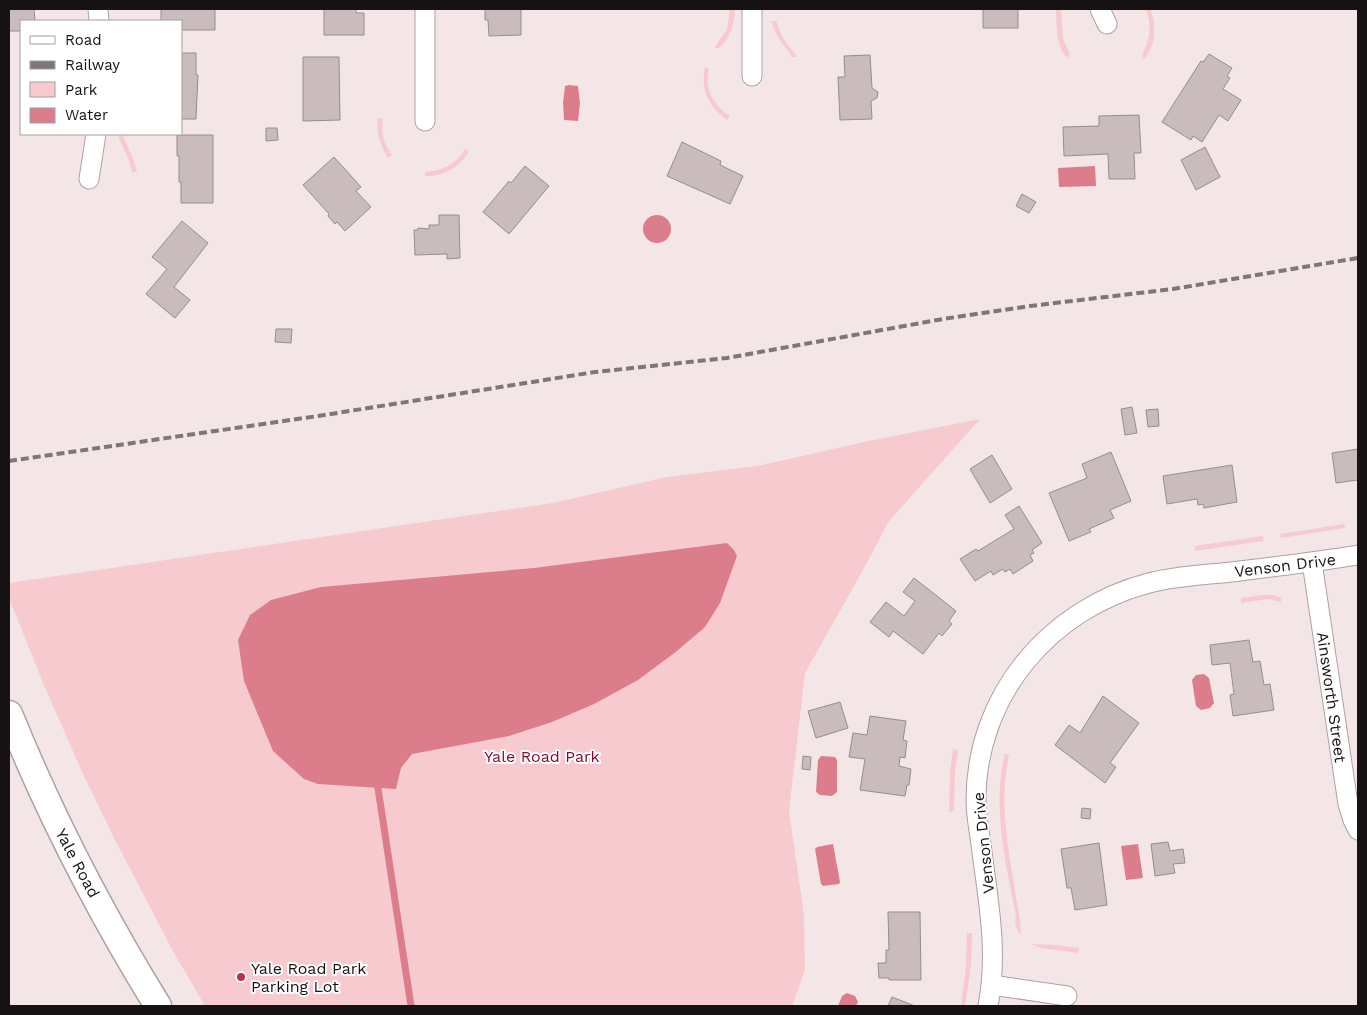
<svg xmlns="http://www.w3.org/2000/svg" width="1367" height="1015" viewBox="0 0 1367 1015" font-family="'Work Sans',sans-serif">
  <style>
    .green { fill: #f6cacf }
    .water { fill: #db7d8b }
    .lines { fill: none; stroke-linecap: round; stroke-linejoin: round }
    .stream { stroke: #db7d8b; stroke-width: 7 }
    .building { fill: #cabcbd; stroke: #998c8d }
    .minor-casing { stroke: #ada0a1; stroke-width: 21 }
    .secondary-casing { stroke: #ada0a1; stroke-width: 29 }
    .minor { stroke: #fff; stroke-width: 19 }
    .secondary { stroke: #fff; stroke-width: 26 }
    .rail { stroke: #7f7677; stroke-width: 4; stroke-dasharray: 8 4; stroke-linecap: butt }
    .poi-dot { fill: #bf2f54; stroke: #fff; stroke-width: 2 }
    .labels { text-anchor: middle; stroke-width: 4; stroke-linejoin: round; paint-order: stroke }
    .street-label { font-size: 16px; fill: #171213; stroke: #fff }
    .park-label { font-size: 16px; fill: #7f0930; stroke: #fff }
    .poi-label { font-size: 16px; fill: #171213; stroke: #fff; text-anchor: start }
  </style>
  <rect width="100%" height="100%" fill="#f4e6e7"/>
  <path class="green" d="M730,9H735C735,24 730,37 720,48H714L727,29Z
    M1056,9H1061L1063,39L1070,54L1067,58C1055,44 1057,26 1056,9Z
    M1146,9H1150C1157,25 1156,45 1144,59L1142,55C1150,41 1152,25 1146,9Z
    M771,21H776L783,38L797,57H792L777,36Z
    M705,67L709,69C704,89 713,105 730,116L727,120C709,106 700,91 705,67Z
    M378,118H383C380,132 384,144 392,155L388,158C380,145 376,133 378,118Z
    M118,134H122L133,158L137,172H132C130,158 121,147 118,134Z
    M465,149L469,151C461,167 443,177 425,176V172C442,171 457,164 465,149Z
    M980,419L889,521L868,561L805,673L789,811L804,915L805,970L792,1006H205L174,953L115,840L83,774L43,683L9,598V583L553,503L667,477L757,466L864,442Z
    M1344,524L1345,528L1281,538L1280,534Z
    M1263,536V541L1195,551V546Z
    M1263,595H1273L1281,598V602L1268,599L1241,603V598Z
    M953,749L958,750L955,773L954,811L949,812L950,773Z
    M1005,753L1009,755C997,811 1012,866 1020,921L1021,936C1012,923 1017,921 1015,911C1005,861 992,805 1005,753Z
    M967,933H972L971,966L965,1006H961L966,967Z
    M1031,944L1055,945L1079,948L1078,953L1041,948Z"/>
  <path class="water" d="M569,85L578,86L580,103L578,121L564,120L563,103L565,86Z
    M1095,166L1096,186L1059,187L1058,168Z
    M643 229a14 14 0 1 1 28 0a14 14 0 1 1-28 0Z
    M727,543L734,550L737,556L720,603L705,627L677,651L638,680L594,704L552,722L509,736L412,754L401,768L396,789L318,784L304,779L273,751L244,681L238,640L250,615L271,600L321,587L534,568Z
    M1204,674L1209,678L1214,703L1210,708L1201,710L1196,706L1192,680L1196,675Z
    M821,756L835,757L837,760V792L832,796L820,795L816,792L818,760Z
    M833,844L840,882L839,884L823,886L821,884L815,849L817,847Z
    M1138,844L1143,878L1126,880L1121,846Z
    M847,993L855,996L858,1002L856,1006H838L842,996Z"/>
  <g class="lines">
    <path class="stream" d="M378,788L411,1006"/>
  </g>
  <path class="building" d="M9,9H34L35,21H21V31H9Z
    M161,9H215V30H181V21H161Z
    M324,9H356V13H364V35H324Z
    M485,9H521V35L489,36L488,20H485Z
    M983,9H1018V28H983Z
    M181,53H196V75H198L196,119H181Z
    M1209,54L1232,68L1227,76L1230,78L1223,89L1241,100L1228,121L1219,115L1202,142L1193,136L1191,140L1162,122L1201,61L1203,62Z
    M870,55L872,88L878,92L877,98L871,101L872,119L840,120L838,77H845L844,56Z
    M303,57H339L340,120L303,121Z
    M1139,115L1141,153H1134L1135,179H1109L1108,154L1064,156L1063,127L1099,126V116Z
    M266,128H277L278,140L266,141Z
    M177,135H213V203H181V182H179V156H177Z
    M682,142L721,161L720,165L743,176L730,204L667,176Z
    M1205,147L1220,177L1196,190L1181,160Z
    M334,157L361,187L356,191L371,207L345,231L337,222L335,224L328,216L329,214L303,185Z
    M525,166L549,186L509,234L483,212L509,181L511,183Z
    M1022,194L1036,202L1029,213L1016,206Z
    M439,215H459L460,258L447,259V254L415,255L414,230H418V228L429,229V225H439Z
    M182,221L208,243L174,287L190,300L175,318L146,294L167,269L152,257Z
    M276,329H292L291,343L275,342Z
    M1132,407L1137,433L1125,435L1121,409Z
    M1158,409L1159,426L1148,427L1146,410Z
    M1358,449V480L1336,483L1332,453Z
    M1111,452L1131,501L1110,510L1114,518L1089,529L1091,532L1069,541L1049,493L1087,478L1082,464Z
    M992,455L1012,489L990,503L970,469Z
    M1232,465L1237,502L1204,508L1203,504L1198,505L1197,499L1167,504L1163,476Z
    M1019,506L1042,543L1032,550L1034,553L1030,555L1033,561L1013,574L1010,569L1005,572L1003,569L993,575L991,571L975,581L960,559L976,549L978,551L1014,529L1005,515Z
    M914,578L956,611L949,621L952,624L942,636L939,633L923,654L893,631L889,637L870,622L886,602L904,616L915,601L903,592Z
    M1249,640L1253,662L1260,661L1264,685L1270,684L1274,710L1233,716L1230,695L1234,694L1230,663L1212,665L1210,645Z
    M1103,696L1139,723L1110,763L1116,767L1105,783L1055,745L1069,725L1080,733Z
    M840,702L848,728L816,738L808,711Z
    M870,716L906,721L903,740L907,741L905,758L900,757L899,766L911,769L909,785H907L905,796L860,790L865,759L849,757L853,733L867,735Z
    M803,756L811,757L810,770L802,769Z
    M1082,808L1091,809L1090,819L1081,818Z
    M1168,842L1170,851L1183,849L1185,863L1173,864L1175,873L1155,876L1151,844Z
    M1099,843L1107,905L1075,910L1071,888H1067L1061,849Z
    M888,912H920L921,980H889V978H879L878,963H886V950H889Z
    M892,997L915,1006H888Z"/>
  <g class="lines">
    <defs>
      <path id="minor" d="M98,9L99,21
        M752,9V76
        M1100,9L1107,24
        M425,121V9
        M89,179L96,134
        M1312,562L1348,804L1353,820L1358,830
        M992,985L1067,996
        M988,1006C998,952 989,906 982,852C980,835 976,817 976,800C976,696 1049,609 1149,583C1175,576 1204,575 1231,572C1273,567 1316,562 1358,555"/>
      <path id="secondary" d="M9,714C50,815 101,914 158,1006"/>
    </defs>
    <use href="#minor" class="minor-casing"/>
    <use href="#secondary" class="secondary-casing"/>
    <use href="#minor" class="minor"/>
    <use href="#secondary" class="secondary"/>
    <path class="rail" d="M9,461L318,416L595,372L727,358L943,319L1030,306L1173,289L1358,258"/>
  </g>
  <circle class="poi-dot" cx="241" cy="977" r="5"/>
  <g class="labels">
    <g class="street-label">
      <text transform="translate(1285 565) rotate(-7)" y="6">Venson Drive</text>
      <text transform="translate(1332 697) rotate(82)" y="6">Ainsworth Street</text>
      <text transform="translate(983 843) rotate(-96)" y="6">Venson Drive</text>
      <text transform="translate(78 863) rotate(62)" y="6">Yale Road</text>
    </g>
    <g class="park-label">
      <text x="542" y="762">Yale Road Park</text>
    </g>
    <g class="poi-label">
      <text x="251" y="974">Yale Road Park<tspan x="251" dy="18">Parking Lot</tspan></text>
    </g>
  </g>
  <rect width="1367" height="1015" fill="none" stroke="#171213" stroke-width="20"/>
  <rect x="20" y="20" width="162" height="115" fill="#ffffff" stroke="#a2a0a1"/>
  <rect x="30" y="36" width="25" height="8" fill="#ffffff" stroke="#a2a0a1"/>
  <text x="65" y="45" font-size="15" fill="#171213">Road</text>
  <rect x="30" y="61" width="25" height="8" fill="#7f7677" stroke="#a2a0a1"/>
  <text x="65" y="70" font-size="15" fill="#171213">Railway</text>
  <rect x="30" y="82" width="25" height="15" fill="#f6cacf" stroke="#a2a0a1"/>
  <text x="65" y="95" font-size="15" fill="#171213">Park</text>
  <rect x="30" y="108" width="25" height="15" fill="#db7d8b" stroke="#a2a0a1"/>
  <text x="65" y="120" font-size="15" fill="#171213">Water</text>
</svg>
